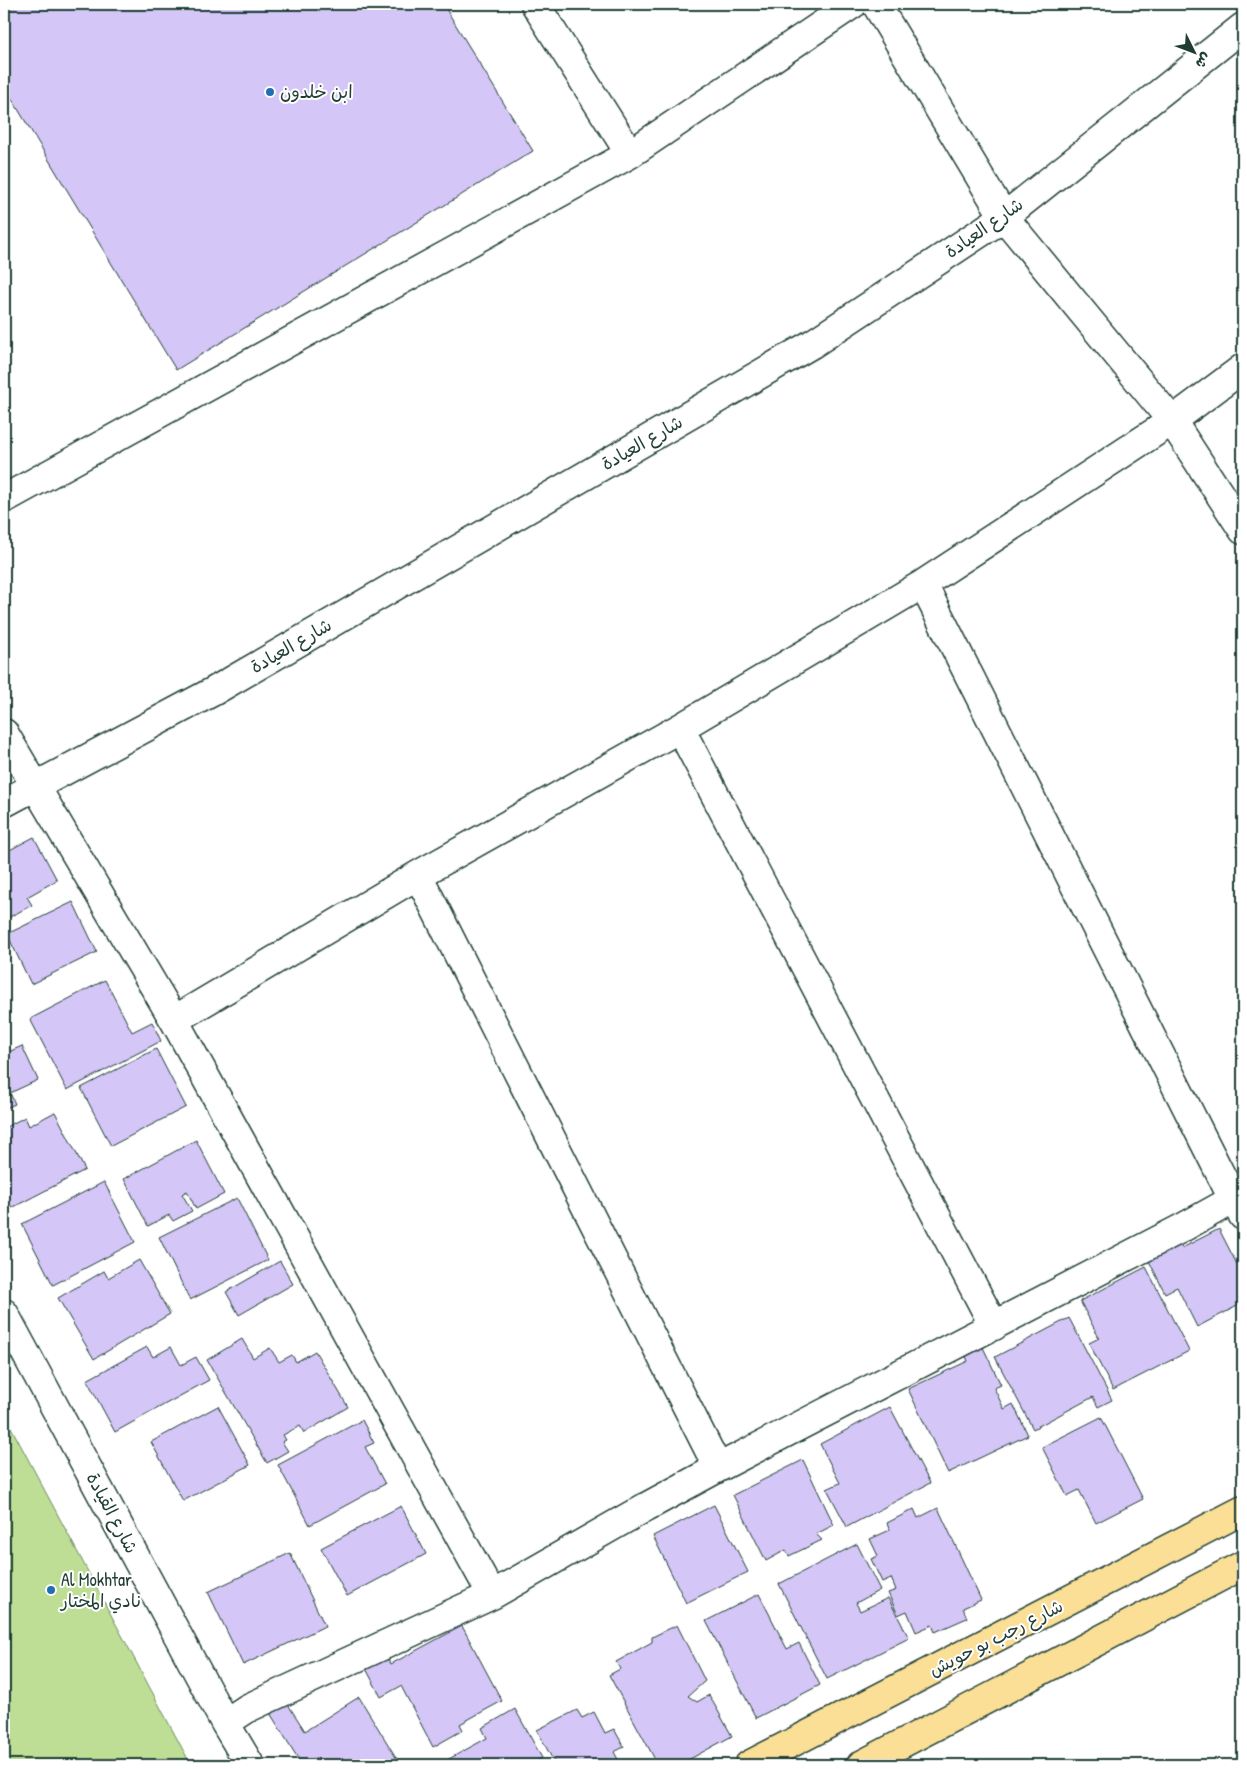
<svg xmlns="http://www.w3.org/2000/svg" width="1247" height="1769" viewBox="0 0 1247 1769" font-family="'Patrick Hand','Playpen Sans Arabic',sans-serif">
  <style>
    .green { fill: #bedd95; stroke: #6e8d64 }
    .building { fill: #d4c6f7; stroke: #1f3d34 }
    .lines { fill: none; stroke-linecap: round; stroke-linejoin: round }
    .minor-casing { stroke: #1f3d34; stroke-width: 31 }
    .major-casing { stroke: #1f3d34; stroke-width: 31 }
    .minor { stroke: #fff; stroke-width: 28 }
    .major { stroke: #fbdf96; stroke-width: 28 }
    .poi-dot { fill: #1f6fb2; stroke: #fff; stroke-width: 2 }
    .labels { text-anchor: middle; stroke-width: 4; stroke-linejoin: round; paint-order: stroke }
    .poi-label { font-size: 18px; fill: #1f3d34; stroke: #fff; text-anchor: start }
    .street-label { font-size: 18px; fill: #1f3d34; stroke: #fff }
  </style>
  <rect width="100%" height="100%" fill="#fff"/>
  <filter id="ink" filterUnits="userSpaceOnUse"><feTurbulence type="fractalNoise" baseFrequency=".02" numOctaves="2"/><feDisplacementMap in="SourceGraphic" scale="10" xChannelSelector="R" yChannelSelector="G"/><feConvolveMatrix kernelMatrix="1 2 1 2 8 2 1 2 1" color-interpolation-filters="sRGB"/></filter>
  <g filter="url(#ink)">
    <path class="green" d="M4,1414L191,1765H4Z"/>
    <path class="building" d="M15,4H443L533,151L176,370L4,86V11Z
      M34,837L57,880L27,897L32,905L4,920V853Z
      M73,902L97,952L31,984L7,934Z
      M105,980L132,1032L152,1022L161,1041L67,1090L30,1019Z
      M22,1046L38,1080L10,1093L15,1104L4,1109V1054Z
      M156,1049L186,1107L111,1146L81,1088Z
      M55,1112L85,1170L4,1212V1128L25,1117L29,1126Z
      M196,1140L224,1194L196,1209L187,1191L182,1194L192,1211L173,1221L169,1215L148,1226L124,1179Z
      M104,1182L135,1242L53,1285L22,1224Z
      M237,1198L268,1260L190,1300L159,1237Z
      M1219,1229L1243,1276V1303L1197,1327L1177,1287L1165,1293L1146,1255L1178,1239L1182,1248Z
      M139,1260L170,1314L94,1359L58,1298L104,1271L108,1278Z
      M280,1261L293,1284L239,1315L226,1292Z
      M1146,1267L1189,1351L1113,1390L1089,1343L1099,1338L1080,1301Z
      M1069,1318L1112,1400L1098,1407L1093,1397L1033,1429L995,1357Z
      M242,1339L253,1358L270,1348L279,1362L292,1355L296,1362L315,1351L348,1407L304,1433L300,1426L283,1435L286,1440L282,1442L288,1451L267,1463L207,1360Z
      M980,1341L1001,1385L994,1388L1004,1409L1013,1404L1028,1435L948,1473L908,1389L968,1361L963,1350Z
      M147,1347L153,1357L171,1347L181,1365L196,1357L209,1380L115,1432L87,1380Z
      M218,1406L250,1465L183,1501L151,1442Z
      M890,1407L930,1483L847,1527L827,1489L840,1483L820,1444Z
      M1101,1417L1143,1499L1096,1523L1079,1490L1067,1496L1042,1447Z
      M362,1420L374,1443L365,1447L385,1484L310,1525L278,1465Z
      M803,1460L834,1525L816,1534L822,1540L789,1556L786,1550L766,1561L733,1495Z
      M714,1505L748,1572L686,1603L653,1536Z
      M401,1506L426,1554L347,1596L321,1548Z
      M938,1508L981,1600L963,1608L967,1618L935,1632L932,1625L916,1632L907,1611L898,1615L888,1593L896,1590L891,1578L882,1582L871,1559L878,1556L870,1539L890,1530L887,1523L914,1509L918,1518Z
      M857,1544L880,1590L856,1603L860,1611L888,1598L909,1638L827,1679L779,1584Z
      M290,1553L325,1626L243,1665L208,1592Z
      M759,1594L787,1649L799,1643L820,1685L756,1718L706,1621Z
      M677,1625L705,1681L688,1696L697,1702L709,1695L732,1736L679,1765H658L609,1675L620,1669L616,1662L652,1642V1637Z
      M462,1626L502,1701L460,1724L463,1730L433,1747L401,1686L381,1697L363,1663L384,1653L391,1664Z
      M359,1697L397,1759L386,1765H302L270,1713L287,1703L305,1731Z
      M515,1709L542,1758L529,1765H438L487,1738L482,1728Z
      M577,1710L582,1718L594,1712L605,1733L614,1729L624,1747L614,1752L621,1765H552L555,1764L537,1730Z"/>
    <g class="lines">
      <defs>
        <path id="minor" d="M535,4L630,154
          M876,4L1004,217L1172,421L1243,530
          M4,499L630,154L853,4
          M923,584L1233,1199L1243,1216
          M680,728L994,1326
          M4,733L174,1020L492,1595
          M4,803L214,691L812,344L1004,217L1243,27
          M418,875L718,1468
          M174,1020L418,875L680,728L923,584L1172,421L1243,368
          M4,1313L225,1723L250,1765
          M225,1723L248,1708L492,1595L646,1507L718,1468L1182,1228L1243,1194"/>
        <path id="major" d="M749,1765L1243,1510
          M861,1765L1243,1565"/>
      </defs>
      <use href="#minor" class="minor-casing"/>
      <use href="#major" class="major-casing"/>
      <use href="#minor" class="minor"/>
      <use href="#major" class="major"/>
    </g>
  </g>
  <g class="poi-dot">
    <circle cx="270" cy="92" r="5"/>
    <circle cx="51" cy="1590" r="5"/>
  </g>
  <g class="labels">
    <g class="poi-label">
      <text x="280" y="98">ابن خلدون</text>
      <text x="61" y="1586">Al Mokhtar<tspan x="61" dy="21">نادي المختار</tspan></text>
    </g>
    <g class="street-label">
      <text transform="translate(984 228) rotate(-35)" y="6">شارع العيادة</text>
      <text transform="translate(642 443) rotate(-30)" y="6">شارع العيادة</text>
      <text transform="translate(291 646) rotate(-30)" y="6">شارع العيادة</text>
      <text transform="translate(112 1513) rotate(62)" y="6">شارع القيادة</text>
      <text transform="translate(996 1638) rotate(-27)" y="6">شارع رجب بو حويش</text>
    </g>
  </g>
  <rect width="1247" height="1769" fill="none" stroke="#fff" stroke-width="20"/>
  <rect x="10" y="10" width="1227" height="1749" fill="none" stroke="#1f3d34" stroke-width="2" filter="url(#ink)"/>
  <g transform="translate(1194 52) rotate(132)" stroke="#ffffff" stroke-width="4" paint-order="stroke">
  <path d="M0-4L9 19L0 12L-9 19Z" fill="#1f3d34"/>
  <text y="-8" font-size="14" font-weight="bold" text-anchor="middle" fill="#1f3d34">ش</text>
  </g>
</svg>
